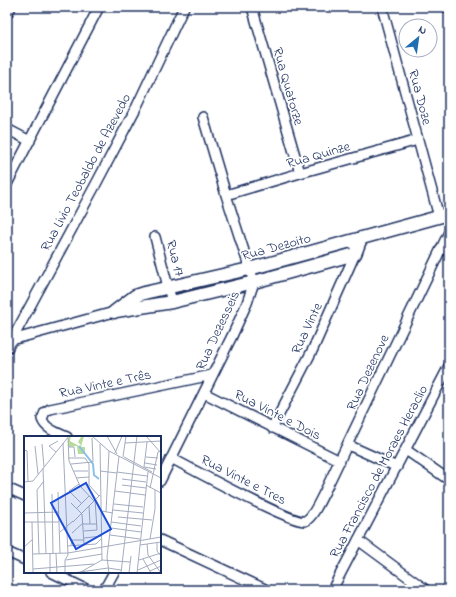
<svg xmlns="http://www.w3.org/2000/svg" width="456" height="597" viewBox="0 0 456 597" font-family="'Indie Flower',sans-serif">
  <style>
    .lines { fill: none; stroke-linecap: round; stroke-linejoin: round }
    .street-casing { stroke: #1b2f5e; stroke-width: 12 }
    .secondary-casing { stroke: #1b2f5e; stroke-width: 15 }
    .street { stroke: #fff; stroke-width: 9 }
    .secondary { stroke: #fff; stroke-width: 12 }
    .labels { text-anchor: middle; stroke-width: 3.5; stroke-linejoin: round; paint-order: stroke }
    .street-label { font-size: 14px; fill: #1b2f5e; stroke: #fff }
    .inset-river { fill: none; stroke: #8bc0e8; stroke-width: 2 }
    .inset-road { fill: none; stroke: #a4acbf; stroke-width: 1 }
    .view { fill: #1d4ed8; fill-opacity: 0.15; stroke: #1d4ed8; stroke-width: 2 }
    .inset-edge { fill: none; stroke: #1b2f5e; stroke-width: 2 }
  </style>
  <rect width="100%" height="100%" fill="#fff"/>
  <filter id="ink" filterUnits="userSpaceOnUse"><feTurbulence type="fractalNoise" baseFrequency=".025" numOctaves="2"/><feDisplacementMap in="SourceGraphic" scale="8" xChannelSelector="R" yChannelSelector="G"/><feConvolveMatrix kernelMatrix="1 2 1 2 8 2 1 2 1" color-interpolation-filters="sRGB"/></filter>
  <g filter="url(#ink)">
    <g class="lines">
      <defs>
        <path id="street" d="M252,7L300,173
          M382,7L439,217
          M446,7L449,8
          M7,14L11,7
          M7,129L30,141
          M7,184L99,7
          M226,195L300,173L418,140
          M155,237L172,302
          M8,341L114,312
          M7,349L96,184L137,106L184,7
          M204,393L340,461
          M272,428L313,349L355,254
          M67,437C58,433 45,429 42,419L45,412L50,409L212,375
          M348,445L397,467
          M406,450L449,480
          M171,458C188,467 295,525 305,521C313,518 321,498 325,491L449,232
          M160,481L232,336L247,303L254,282L226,195L203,117
          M7,488L25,496
          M160,540L267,590
          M358,540L426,590
          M7,552L25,560
          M51,572L88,590
          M104,590L114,572
          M332,590L449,366
          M447,590L449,588"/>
        <path id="secondary" d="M116,311L172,302L254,282L355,254L361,238
          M114,312L135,296L144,293L249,269L449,214"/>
      </defs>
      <use href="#street" class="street-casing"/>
      <use href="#secondary" class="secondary-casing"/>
      <use href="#street" class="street"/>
      <use href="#secondary" class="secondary"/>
    </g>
  </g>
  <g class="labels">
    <g class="street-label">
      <text transform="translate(289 86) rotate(74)" y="5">Rua Quatorze</text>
      <text transform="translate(421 97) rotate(75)" y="5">Rua Doze</text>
      <text transform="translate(318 154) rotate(-16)" y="5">Rua Quinze</text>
      <text transform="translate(85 172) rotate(-62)" y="5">Rua Livio Teobaldo de Azevedo</text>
      <text transform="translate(276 246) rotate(-15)" y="5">Rua Dezoito</text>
      <text transform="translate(176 258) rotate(75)" y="5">Rua 17</text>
      <text transform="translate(306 328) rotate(-65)" y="5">Rua Vinte</text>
      <text transform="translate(217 330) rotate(-65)" y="5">Rua Dezesseis</text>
      <text transform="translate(367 372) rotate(-65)" y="5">Rua Dezenove</text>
      <text transform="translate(105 383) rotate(-12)" y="5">Rua Vinte e Três</text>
      <text transform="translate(278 414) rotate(27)" y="5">Rua Vinte e Dois</text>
      <text transform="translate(378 471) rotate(-62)" y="5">Rua Francisco de Moraes Heraclio</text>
      <text transform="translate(244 479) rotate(27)" y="5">Rua Vinte e Tres</text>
    </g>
  </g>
  <g transform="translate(24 436)">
    <rect width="137" height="137" fill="#fff"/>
    <path d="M47,0L46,5L55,10L57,9L54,6L57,1L50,0H60L57,11H61V18H54L53,10L44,11V2Z" fill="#b5dc98"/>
    <path class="inset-river" d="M55,10L69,28L70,39L75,43"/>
    <path class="inset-road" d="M68,0L85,15L137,42M83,0L93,18M122,0L137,17M44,2L45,25L56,50L70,65M123,6L120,31L132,33M39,7L44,119L41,124V137M101,7L137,5M18,8L20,31M76,8L78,124M11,10L14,38M44,11H50L51,21M0,14L3,15L4,46M32,16L25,10L34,5M91,17L98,0M99,21L102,0M100,21L128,36M122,21L134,22M44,22H61L65,28M121,27L133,29M47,28L69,26L68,2M65,28V49L75,60M19,32L22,118M50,35H64M76,35L93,37M93,36L123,40M52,42L65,41M98,43L122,46M0,46L9,45L45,0M55,48L45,55L57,67M98,49L122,52M122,49L137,57M126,52L134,16L137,15M91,55L121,59M34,56L36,117M28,58L29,118M47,67L58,78L60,108M90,68L119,71M65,70L66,88M53,72L65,60M89,74L119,77M77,75L89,77M82,76L85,15M0,77L35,76M94,81L128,84M0,86H35M8,86L9,137M49,86L76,59M87,86L117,90M59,88H72M87,92L117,96M60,95L73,94L71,63M36,96L49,85M48,97L59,87M86,99L116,103M60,102L78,100M126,103L131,73V54M133,107V115L137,120M123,108L124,119L137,137M47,109L48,104H60M116,109L137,106M43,110L72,108L77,103M0,111L9,103M9,118L44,117L137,101M15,118L13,54L20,45M26,118V137M32,118L33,137M119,123L127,137M42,124L78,118M115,124L137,117M9,133L70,128M114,134L137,124M126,135L137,130M49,137L84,132L97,134M55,137L78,124L106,126M85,137L83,121L95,20M97,137L113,0M105,137L107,120M113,137L124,36"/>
    <path class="view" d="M62,47L87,93L52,113L27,67Z"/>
    <rect width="137" height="137" class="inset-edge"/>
  </g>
  <rect width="456" height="597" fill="none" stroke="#fff" stroke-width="24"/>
  <rect x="12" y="12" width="432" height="573" fill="none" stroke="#1b2f5e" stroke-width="1.5" filter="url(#ink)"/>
  <g transform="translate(418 38) rotate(29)"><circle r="19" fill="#ffffff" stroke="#a4acbf"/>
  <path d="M0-3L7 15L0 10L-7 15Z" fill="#1f6fb2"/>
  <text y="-6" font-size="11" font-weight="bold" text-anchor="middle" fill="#1b2f5e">N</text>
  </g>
</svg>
